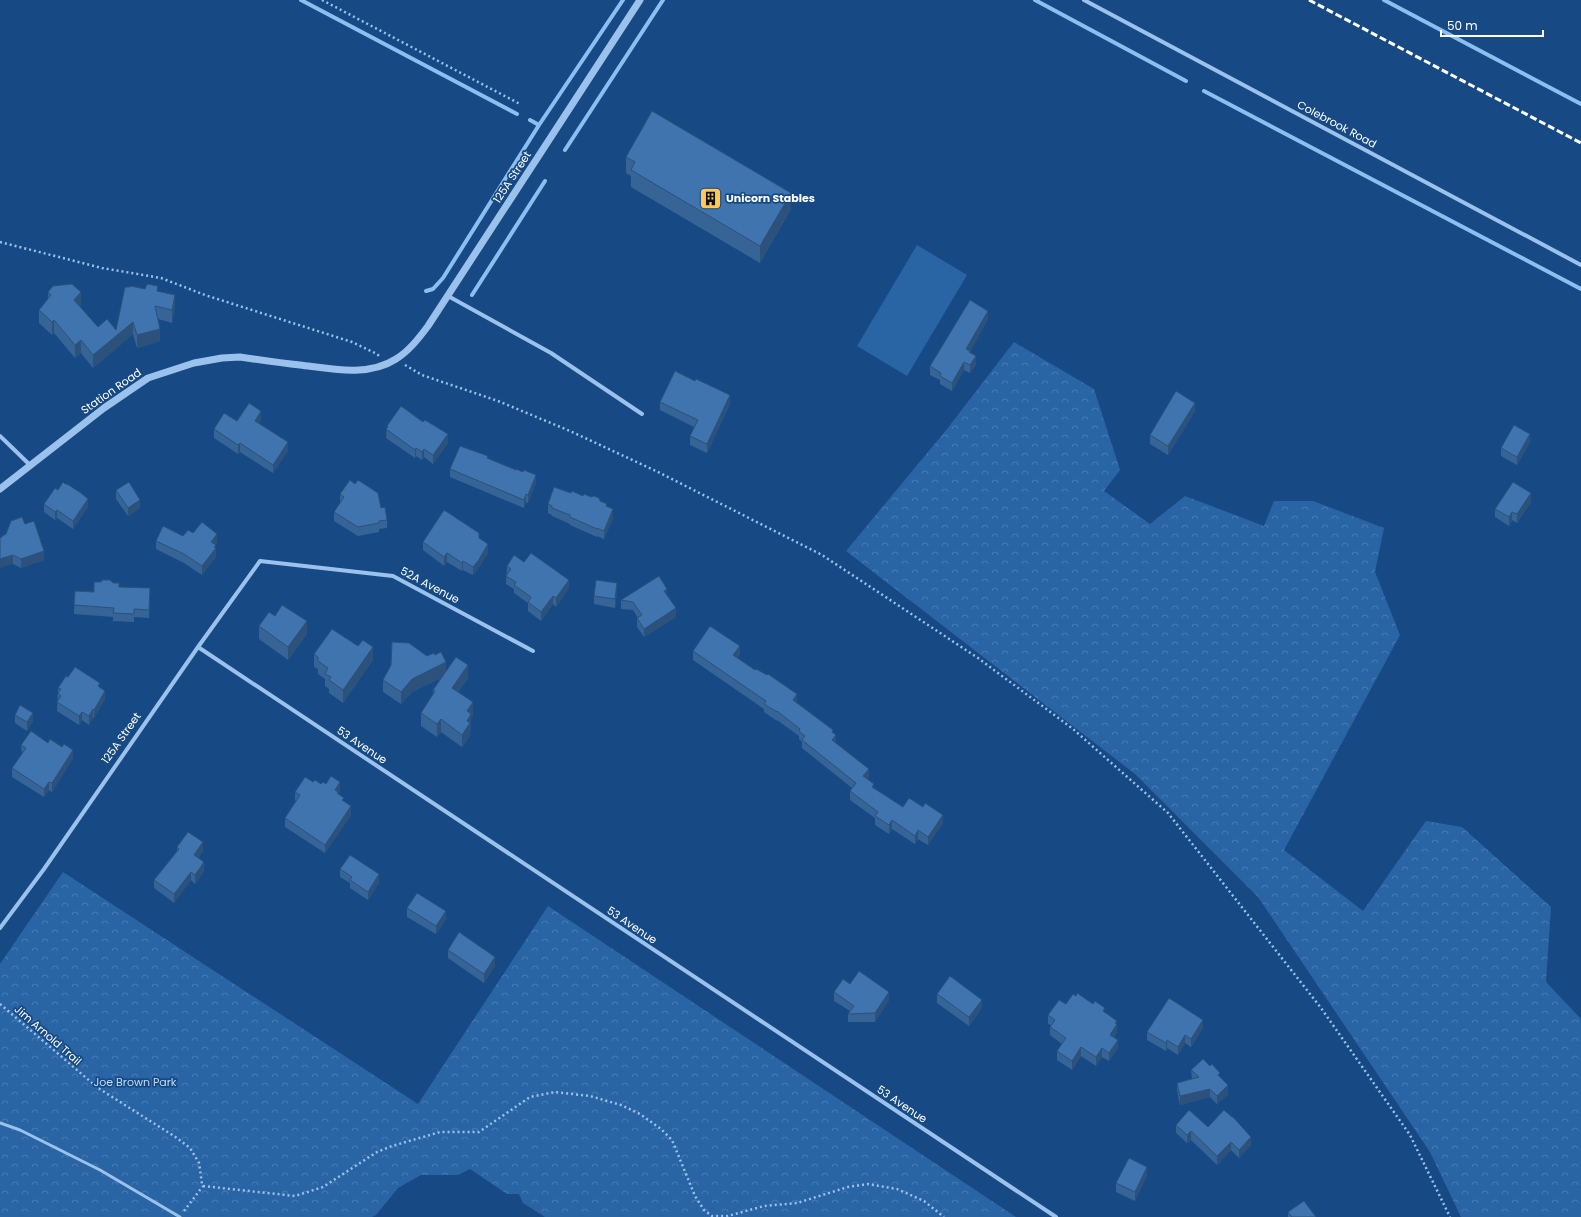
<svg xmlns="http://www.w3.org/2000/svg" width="1581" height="1217" viewBox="0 0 1581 1217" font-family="Poppins,sans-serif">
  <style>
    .green { fill: #2964a4 }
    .forest { fill: url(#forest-crowns) }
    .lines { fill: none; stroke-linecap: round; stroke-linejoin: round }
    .stream { stroke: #8dbef0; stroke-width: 4 }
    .path { stroke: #9bc2ed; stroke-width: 2.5; stroke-dasharray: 2 3; stroke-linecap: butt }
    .service { stroke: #9bc2ed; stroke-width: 3 }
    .minor { stroke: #9bc2ed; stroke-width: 4 }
    .tertiary { stroke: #9bc2ed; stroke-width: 7 }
    .rail { stroke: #fff; stroke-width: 3; stroke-dasharray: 7 3; stroke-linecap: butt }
    .wall { fill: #366496 }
    .shaded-wall { fill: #2c517a }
    .building { fill: #3f74ae; stroke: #2c517a }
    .labels { text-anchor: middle; stroke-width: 3.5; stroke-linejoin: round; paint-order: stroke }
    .street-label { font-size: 11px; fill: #fff; stroke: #174a84 }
    .poi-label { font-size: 11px; font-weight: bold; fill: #fff; stroke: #174a84; text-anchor: start }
    .park-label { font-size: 11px; fill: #c0dcfa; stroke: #174a84 }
  </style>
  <defs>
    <pattern id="forest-crowns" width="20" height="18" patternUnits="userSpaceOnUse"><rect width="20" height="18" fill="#2964a4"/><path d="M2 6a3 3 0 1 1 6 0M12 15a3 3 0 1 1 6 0" fill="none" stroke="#497bb2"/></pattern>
  </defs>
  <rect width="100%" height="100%" fill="#174a84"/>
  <path class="green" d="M917,245L967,275L907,376L857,346Z"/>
  <path class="forest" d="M1014,342L1094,389L1120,470L1104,491L1150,524L1185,496L1264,526L1274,501H1313L1384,528L1375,572L1400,635L1284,850L1363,911L1426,821L1462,827L1551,907L1546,982L1581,1019V1217H1461L1430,1152L1258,897L1135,774L846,551L947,429Z
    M63,872L418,1104L548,906L1016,1217H545L523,1203L519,1194H507L470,1169L458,1175H421L398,1188L376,1215L372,1217H0V964Z"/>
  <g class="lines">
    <path class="stream" d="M301,0L517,114
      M1035,0L1186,81
      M1384,0L1581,104
      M1204,91L1581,289
      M530,120L539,125
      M565,150L663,0
      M426,291L433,289L443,278L539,125L623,0
      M472,295L545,181"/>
    <path class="path" d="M322,0L520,104
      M0,242L102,268L161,278L205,295L352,342L377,354L379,356
      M405,365L422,375L498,401L570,431L656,471L822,555L978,658L1073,729L1168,813L1321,1008L1410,1135L1450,1217
      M0,1004L98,1088L174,1136L190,1148L199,1163L202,1184L203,1186
      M203,1186L295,1196L323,1187L377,1152L392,1146L440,1132H479L530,1097L555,1092L590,1096L621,1105L640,1114L661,1129L672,1140L695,1196L704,1210L712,1216H728L764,1206L797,1203L848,1187L868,1184L897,1189L924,1201L944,1217
      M184,1211L203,1186"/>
    <path class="service" d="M0,1123L20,1130L100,1170L180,1217"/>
    <path class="minor" d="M1084,0L1581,265
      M448,296L551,353L642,414
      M0,436L31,466
      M198,647L1056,1217
      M0,928L44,869L198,647L260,561L393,576L533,651"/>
    <path class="tertiary" d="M0,489L104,408L148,378L194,363L222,358L240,357C260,360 280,363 300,365C332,369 368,377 396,359C409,351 419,338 428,326L640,0"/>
    <path class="rail" d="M1309,0L1581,143"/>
  </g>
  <path class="wall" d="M626,157L791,209L760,263L631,187V176L626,173Z
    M48,292L81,305L80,307L98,327L116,330L158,292L175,307L172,323L158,319L160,341L137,348L133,334L93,368L81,353L75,358L54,333L52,335L39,323V310L48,299Z
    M988,319L970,352V353L976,365L970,373L964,370L952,391L940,384V380L930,375V366Z
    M660,402L730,404L707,453L690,445V436L694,427L660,410Z
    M1195,411L1168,455L1150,444V435Z
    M261,420L259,423L288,451L273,473L240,452L238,454L214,438V429L237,421Z
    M387,426L448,443L433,464L424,457L422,460L416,456L415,458L386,438Z
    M1530,442L1517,465L1501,456V448Z
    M488,459L536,483L528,503L526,502L524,508L450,477V469Z
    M116,490L140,508L128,516L116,499Z
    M340,494L381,508L387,520V528L379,529V532L358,536L334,521V512L340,503Z
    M583,496L600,501L607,506L613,518L604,539L597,536V537L570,525V524L552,516V515L548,513V504Z
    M1531,502L1517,523L1512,520L1509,526L1495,517V509Z
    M44,504L88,507L73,529L57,518L55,520L44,512Z
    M25,524L44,560L21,568L13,564L2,537L6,534Z
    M193,533L217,542L215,545L216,557L202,575L184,563L156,549V541L183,536Z
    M479,538L488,553L478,569L473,575L463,570L462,571L447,562L444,566L423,550V542Z
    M524,562L569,588L556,607L553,604L541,621L528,611V603L514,593V589L506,584L507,566Z
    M101,582L113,583L119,587L150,597L149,618L134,617V622L113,621V617L74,614L75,591L94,592Z
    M617,591L615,608L594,604V596Z
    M667,596L676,617L644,637L637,627V618H638L633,610L621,609V600Z
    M275,616L307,634L288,660L259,639V626Z
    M693,651L740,654L737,658L796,703L833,732L836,743L869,777L867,779L874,788L903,807L943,823L928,845L918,839L915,844L892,829L889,834L875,825V818L850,800V791L852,788L802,748V742L799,739V736L777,720V721L764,712V709L693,660Z
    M314,654L373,660L343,703L329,693V689L325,686V679L318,674V669L314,667Z
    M435,655L446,671L468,678L458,692L473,715L471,718L470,736L462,747L441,732L437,737L421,726V713L433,694V690L443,677L412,692L401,704L383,692V680L427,656Z
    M68,677L100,688L105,699L94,718H93L89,725L82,720L79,725L57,711L58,688Z
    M15,715L33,721L27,731L15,723Z
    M21,745L73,758L52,792L49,790L44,797L12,777V768L22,754Z
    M313,782L321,784H326L340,790L338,794L344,802L351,815L325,853L285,827V818L296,801L295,800V792Z
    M177,847L203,851L198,858L204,871L195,884L191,880L174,903L154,888V880L177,851Z
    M340,869L379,883L368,900L350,888V883L340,877Z
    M407,908L446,919L436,934L407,917Z
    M448,950L495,966L484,983L448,958Z
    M850,984L889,1000L875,1022H848V1014L850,1011L834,1001V992Z
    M937,994L982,1008L969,1026L937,1003Z
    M1066,1004L1105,1013L1117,1021V1032L1114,1037L1118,1048L1109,1061L1102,1057L1096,1066L1081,1056L1072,1070L1057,1060V1051L1062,1044L1050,1035V1027L1051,1025L1048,1024V1015Z
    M1203,1028L1191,1047L1185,1043L1178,1055L1167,1048L1166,1051L1147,1040V1032Z
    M1191,1070L1220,1077L1228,1094L1217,1104L1210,1097L1180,1105L1177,1091V1083L1192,1079Z
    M1176,1125L1208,1127L1251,1145L1239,1158L1231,1150L1217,1165L1191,1140L1187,1143L1176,1133Z
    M1147,1175L1135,1201L1116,1192V1183Z
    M1288,1212L1316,1217H1288Z"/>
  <path class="shaded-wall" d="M791,193V209L760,263V246Z
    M81,292V305L74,313V300Z
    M175,295V307L172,323V310Z
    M988,311V319L970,352V360L966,349Z
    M54,320V333L52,335V322Z
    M133,322V334L93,368V355Z
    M160,329V341L137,348V335Z
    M81,340V353L75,358V345Z
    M976,356V365L970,373V365Z
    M964,362V370L952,391V383Z
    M730,395V404L707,453V444Z
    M1195,403V411L1168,455V446Z
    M261,411V420L255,429V421Z
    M448,434V443L433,464V455Z
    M1530,434V442L1517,465V457Z
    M288,442V451L273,473V465Z
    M240,443V452L238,454V445Z
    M416,448V456L415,458V450Z
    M424,449V457L422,460V452Z
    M536,475V483L528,503V495Z
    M1531,493V502L1517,523V514Z
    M526,494V502L524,508V500Z
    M88,499V507L73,529V521Z
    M140,500V508L128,516V508Z
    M613,509V518L604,539V531Z
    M57,510V518L55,520V512Z
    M1512,512V520L1509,526V517Z
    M217,534V542L211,550V542Z
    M488,544V553L478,569L473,575V567Z
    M216,545V549V548V557L202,575V566Z
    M44,551V560L21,568V559Z
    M447,553V562L444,566V557Z
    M13,555V564L0,568V559Z
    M463,561V570L462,571V563Z
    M569,580V588L556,607V598Z
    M617,583V591L615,608V599Z
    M667,589V598L664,591Z
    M553,596V604L541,621V612Z
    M676,608V617L644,637V629Z
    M307,621V634L288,660V647Z
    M740,646V654L733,664V655Z
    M373,647V660L343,703V690Z
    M446,662V675L412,692L401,704V692L412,679Z
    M468,665V678L452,700V688Z
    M105,691V699L94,718V710Z
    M797,694V702L793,708V700Z
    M473,702V715L471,718L470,736L462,747V735L467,711Z
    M93,709V718L89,725V716Z
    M82,712V720L79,725V716Z
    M33,713V721L27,731V722Z
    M441,719V732L437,737V724Z
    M833,730V738L836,735V743L832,749V732Z
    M73,750V758L52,792V783Z
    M869,769V777L863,785V776Z
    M49,782V790L44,797V789Z
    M340,782V790L338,793V800L335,790Z
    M351,806V815L325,853V845Z
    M943,815V823L928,845V837Z
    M892,820V829L889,834V825Z
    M918,830V839L915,844V836Z
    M203,842V851L194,863V855Z
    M204,862V871L195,884V875Z
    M191,872V880L174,903V894Z
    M379,874V883L368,900V892Z
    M446,911V919L436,934V926Z
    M495,957V966L484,983V974Z
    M889,992V1000L875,1022V1013Z
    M982,1000V1008L969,1026V1017Z
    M1203,1020V1028L1191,1047V1039Z
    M1117,1021V1032L1110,1043V1035Z
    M1185,1035V1043L1178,1055V1047Z
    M1118,1040V1048L1109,1061V1053Z
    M1167,1040V1048L1166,1051V1043Z
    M1081,1047V1056L1072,1070V1061Z
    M1102,1048V1057L1096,1066V1057Z
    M1228,1085V1094L1217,1104V1096Z
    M1210,1089V1097L1180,1105V1096Z
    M1191,1131V1140L1187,1143V1135Z
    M1251,1137V1145L1239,1158V1150Z
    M1231,1142V1150L1217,1165V1156Z
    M1147,1167V1175L1135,1201V1192Z"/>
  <path class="building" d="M652,111L791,193L760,246L631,170L635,162L626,157Z
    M72,284L81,292L74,300L98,327L107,319L116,330L125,287H130L131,286L145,289L147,284L158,286L157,291L175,295L172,310L155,306L160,329L137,335L133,322L93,355L81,340L75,345L54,320L52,322L39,310L51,295L48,292L53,286Z
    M970,300L988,311L966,349L970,351L969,352L976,356L970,365L964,362L952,383L940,376L941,373L930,366Z
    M675,371L695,381L696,379L730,395L707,444L690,436L698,420L660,402Z
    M1176,391L1195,403L1168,446L1150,435Z
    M249,403L261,411L255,421L288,442L273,465L240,443L238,445L214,429L224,413L237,421Z
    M401,406L423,422L425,420L448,434L433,455L424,449L422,452L416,448L415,450L386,429L388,427L387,426Z
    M1514,425L1530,434L1517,457L1501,448Z
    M460,446L488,456L487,458L516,470V469L523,472L524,470L536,475L528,495L526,494L524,500L450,469Z
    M350,480L355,484L358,480L378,493L381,508L385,507L387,520L379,521V523L358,527L334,512L344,497L340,494Z
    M63,482L65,484H67L81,493L88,499L73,521L57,510L55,512L44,504L55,488L58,490Z
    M129,482L140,500L128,508L116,490Z
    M1513,482L1531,493L1517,514L1512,512L1509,517L1495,509Z
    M554,487L571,493L572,491L583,496L584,494L591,497L594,496L599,498L600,501L607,504L606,506L613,509L604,531L597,528V529L570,517V515L552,508V506L548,504Z
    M444,510L479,533V538L488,544L478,561L473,567L463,561L462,563L447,553L444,557L423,542Z
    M22,517L25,524L34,521L44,551L21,559L13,555L0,559V538L2,537V536L6,534L11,521Z
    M202,522L217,534L211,542L216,545L214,547L216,548L202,566L184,554L156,541L163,526L183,536L188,530L193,533Z
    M531,553L569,580L556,598L553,596L541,612L528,602L531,597L514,585L516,582L506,576L511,569L507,566L514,555L524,562Z
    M659,576L667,589L664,591L676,608L644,629L637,618L642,615L633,602L621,600Z
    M102,580H110L113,583H119V587L150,588L149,610L134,609V614L113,613L114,608L74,605L75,591L94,592V582H101Z
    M596,580L617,583L615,599L594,596Z
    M282,605L307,621L288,647L259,626L269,612L275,616Z
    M710,626L740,646L733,655L755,670L756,669L767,675L768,674L797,694L793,700L833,730L832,732L836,735L832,740L869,769L863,776L874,784L872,787L903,807L909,798L923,807L925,803L943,815L928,837L918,830L915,836L892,820L889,825L875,816L878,812L850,791L856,783L802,740L805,736L799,731L800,729L777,711V712L764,704L766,701L693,651Z
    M332,629L358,646L363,640L373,647L343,690L329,680L331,677L325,674L328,668L318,661V657L314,654Z
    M392,642L409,643L427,656L434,653L435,655L441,652L446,662L412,679L401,692L383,680L391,665Z
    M456,657L468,665L452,688L473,702L467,711L471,714L467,721L470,723L462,735L441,719L437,724L421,713L435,691L433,690Z
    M75,667L100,683L98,686L105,691L94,710L93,709L89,716L82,712L79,716L57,702L61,696L58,693L61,689L58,688L66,676L68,677Z
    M20,705L33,713L27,722L15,715Z
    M31,731L48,743L50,739L62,747L64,744L73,750L52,783L49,782L44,789L12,768L26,748L21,745Z
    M331,776L340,782L335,790L338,792L337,793L344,798L342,800L351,806L325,845L285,818L300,795L295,792L305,777L313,782L315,780L321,784L323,782L326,784Z
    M188,832L203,842L194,855L204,862L195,875L191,872L174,894L154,880L179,849L177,847Z
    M350,855L379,874L368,892L350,880L352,877L340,869Z
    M417,893L446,911L436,926L407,908Z
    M459,932L495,957L484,974L448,950Z
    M859,971L889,992L875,1013L848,1014L854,1006L834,992L843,979L850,984Z
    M950,976L982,1000L969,1017L937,994Z
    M1077,993L1093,1004L1095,1001L1105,1008L1103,1011L1117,1021L1115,1023L1117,1024L1110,1035L1118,1040L1109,1053L1102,1048L1096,1057L1081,1047L1072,1061L1057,1051L1066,1038L1050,1027L1055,1020L1048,1015L1059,1000L1066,1004L1073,994L1076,996Z
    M1169,998L1203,1020L1191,1039L1185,1035L1178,1047L1167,1040L1166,1043L1147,1032Z
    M1203,1059L1210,1066L1212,1064L1220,1073L1218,1075L1228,1085L1217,1096L1210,1089L1180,1096L1177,1083L1199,1077L1191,1070Z
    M1189,1110L1208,1127L1224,1110L1232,1117H1233L1251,1137L1239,1150L1231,1142L1217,1156L1191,1131L1187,1135L1176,1125Z
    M1129,1158L1147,1167L1135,1192L1116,1183Z
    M1304,1201L1316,1217H1292L1288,1212Z"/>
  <defs>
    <symbol id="building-square" viewBox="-11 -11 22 22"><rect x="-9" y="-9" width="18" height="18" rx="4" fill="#ffc957" stroke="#174a84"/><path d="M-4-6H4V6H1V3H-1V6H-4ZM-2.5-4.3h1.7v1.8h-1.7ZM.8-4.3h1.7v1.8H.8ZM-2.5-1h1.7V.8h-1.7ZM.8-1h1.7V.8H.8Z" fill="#111"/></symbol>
  </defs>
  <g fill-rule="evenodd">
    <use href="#building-square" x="698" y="186" width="25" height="25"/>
  </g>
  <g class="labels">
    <g class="street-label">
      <text transform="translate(1337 124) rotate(28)" y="4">Colebrook Road</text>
      <text transform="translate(512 177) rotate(-57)" y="4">125A Street</text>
      <text transform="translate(111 391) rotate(-35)" y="4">Station Road</text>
      <text transform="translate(430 585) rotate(28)" y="4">52A Avenue</text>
      <text transform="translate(121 738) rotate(-55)" y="4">125A Street</text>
      <text transform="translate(362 745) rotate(34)" y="4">53 Avenue</text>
      <text transform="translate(632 925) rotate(34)" y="4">53 Avenue</text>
      <text transform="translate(48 1035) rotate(41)" y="4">Jim Arnold Trail</text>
      <text transform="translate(902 1104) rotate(34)" y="4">53 Avenue</text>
    </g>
    <g class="poi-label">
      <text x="726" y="202">Unicorn Stables</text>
    </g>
    <g class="park-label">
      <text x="135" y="1086">Joe Brown Park</text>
    </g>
  </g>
  <path d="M1441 30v6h102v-6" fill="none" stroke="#ffffff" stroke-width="2"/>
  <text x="1447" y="30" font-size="12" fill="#ffffff" stroke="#174a84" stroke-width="3" paint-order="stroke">50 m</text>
</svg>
